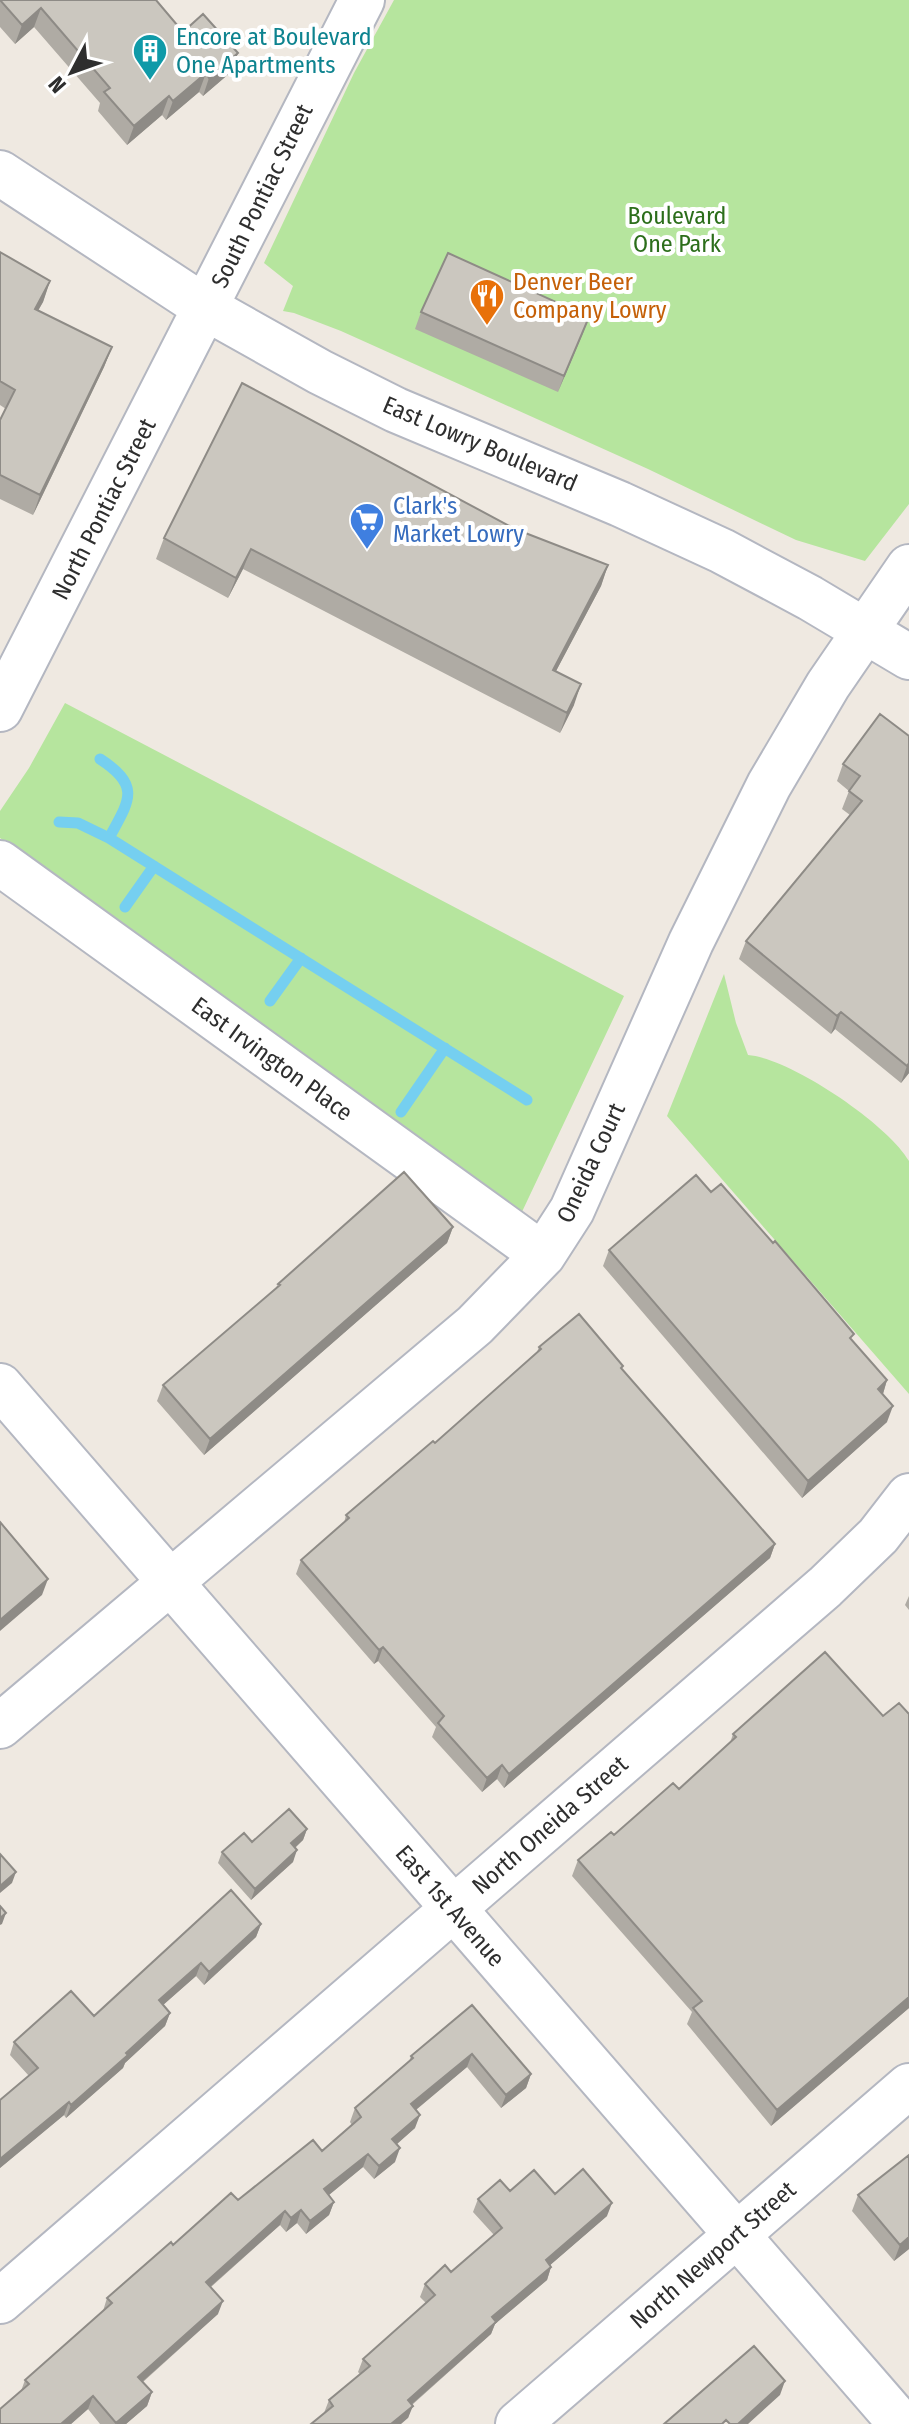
<svg xmlns="http://www.w3.org/2000/svg" width="909" height="2424" viewBox="0 0 909 2424" font-family="'Fira Sans Condensed',sans-serif">
  <style>
    .green { fill: #b6e59e }
    .lines { fill: none; stroke-linecap: round; stroke-linejoin: round }
    .stream { stroke: #75cff0; stroke-width: 11 }
    .minor-casing { stroke: #b4b7c1; stroke-width: 48 }
    .minor { stroke: #fff; stroke-width: 44 }
    .wall { fill: #afaba4 }
    .shaded-wall { fill: #8e8b86 }
    .building { fill: #cbc7bf; stroke: #8e8b86; stroke-width: 2 }
    .labels { text-anchor: middle; stroke-width: 8; stroke-linejoin: round; paint-order: stroke }
    .culture-label { font-size: 24px; fill: #0d838f; stroke: #fff; text-anchor: start }
    .street-label { font-size: 24px; fill: #2e2e2e; stroke: #fff }
    .park-label { font-size: 24px; fill: #2c6e1b; stroke: #fff }
    .food-label { font-size: 24px; fill: #c56008; stroke: #fff; text-anchor: start }
    .shop-label { font-size: 24px; fill: #366cbe; stroke: #fff; text-anchor: start }
  </style>
  <rect width="100%" height="100%" fill="#efe9e1"/>
  <path class="green" d="M394,0H909V504L865,561L796,540L648,469L341,331L294,313L283,311L293,286L264,263L354,73Z
    M65,703L624,996L520,1216L0,838V811L29,768Z
    M724,974L736,1023L748,1055C790,1058 888,1124 909,1161V1394L667,1116Z"/>
  <g class="lines">
    <path class="stream" d="M100,759C142,786 129,801 109,838
      M59,822L78,823L109,838L527,1100
      M125,907L154,866
      M270,1001L301,958
      M401,1112L445,1048"/>
    <defs>
      <path id="minor" d="M0,173L206,308L320,372L396,410L620,504L722,551L810,598L909,657
        M0,709L362,0
        M0,863L543,1255
        M0,1386L901,2424
        M0,1726L475,1325L543,1255L572,1210L691,942L769,785L828,685L909,567
        M0,2301L825,1587L878,1536L909,1496
        M518,2424L909,2086"/>
    </defs>
    <use href="#minor" class="minor-casing"/>
    <use href="#minor" class="minor"/>
  </g>
  <path class="wall" d="M0,0L183,32L238,53L231,72L203,96L199,92L166,120L162,115L127,145L98,111L100,103L34,27L15,44L0,27Z
    M0,252L50,281L43,302L38,311L112,347L104,367L33,515L0,499V420L6,409L0,405Z
    M421,312L589,317L558,392L415,329Z
    M515,529L608,565L601,586L556,671L574,705L560,733L243,569L228,598L156,559L164,538Z
    M909,736V1073L901,1083L835,1029L831,1034L739,959L746,941L850,815L842,809L849,791L837,781L843,764Z
    M711,1192L852,1340L887,1380L883,1394L887,1422L802,1498L603,1266L609,1250Z
    M453,1227L447,1243L204,1455L157,1401L163,1385L276,1288L278,1284Z
    M539,1347L622,1370L775,1544L770,1558L504,1788L497,1779L482,1792L432,1737L436,1727L378,1661L374,1664L296,1574L301,1560L344,1523L346,1515L435,1443L537,1352Z
    M909,1596V1610L905,1605Z
    M733,1734L909,2008L771,2126L687,2024L692,2012L572,1876L578,1860L679,1789L730,1743Z
    M307,1829L303,1840L295,1848L293,1862L251,1900L218,1863L222,1852L252,1842Z
    M261,1924L256,1937L204,1985L196,1976L163,2005L170,2013L165,2026L125,2063L123,2068L66,2118L64,2115L0,2168V2100L29,2076L10,2055L14,2042L94,2016Z
    M472,2005L531,2074L526,2088L501,2108L467,2067L416,2110L415,2128L396,2144L395,2162L374,2179L363,2167L329,2195L334,2202L329,2215L306,2234L297,2223L286,2232L280,2225L211,2287L218,2314L143,2382L152,2392L147,2406L126,2424H100L88,2409L71,2424H0L21,2391L25,2380L103,2311L107,2298L173,2245L238,2200L322,2151L352,2125L350,2122L355,2108L409,2062L411,2056Z
    M510,2191L555,2194L607,2216L550,2265L551,2267L547,2280L495,2324L491,2334L412,2405L408,2418L324,2413L329,2400L360,2374L358,2372L363,2359L426,2303L420,2297L425,2284L451,2272L494,2235L473,2212L478,2199Z
    M858,2195L909,2249L894,2261L852,2211Z"/>
  <path class="shaded-wall" d="M41,8L34,27L15,44L22,25Z
    M238,53L231,72L203,96L209,78Z
    M206,73L199,92L166,120L173,101Z
    M169,96L162,115L127,145L134,126Z
    M50,281L43,302L27,329L35,309Z
    M589,317L583,333L558,392L564,376Z
    M112,347L104,367L33,515L40,495Z
    M251,549L243,569L228,598L236,578Z
    M608,565L601,586L546,690L553,670Z
    M581,684L574,705L560,733L567,713Z
    M841,1012L835,1029L831,1034L837,1016Z
    M909,1063V1073L901,1083L907,1066Z
    M453,1227L447,1243L204,1455L210,1439Z
    M887,1380L882,1397L878,1389Z
    M893,1406L887,1422L802,1498L808,1481Z
    M775,1544L770,1558L504,1788L509,1774Z
    M48,1579L42,1595L0,1631V1620Z
    M383,1647L378,1661L374,1664L379,1650Z
    M502,1765L497,1779L482,1792L487,1778Z
    M307,1829L303,1840L287,1855L291,1843Z
    M297,1850L293,1862L251,1900L255,1889Z
    M16,1872L12,1883L0,1893V1886Z
    M6,1913L2,1924L0,1925V1918Z
    M261,1924L256,1937L204,1985L209,1972Z
    M201,1963L196,1976L154,2013L159,2000Z
    M909,1997V2008L771,2126L777,2110Z
    M170,2013L165,2026L125,2063L123,2068L66,2118L71,2105Z
    M472,2054L467,2067L406,2118L411,2104Z
    M531,2074L526,2088L501,2108L506,2095Z
    M69,2102L64,2115L0,2168V2159Z
    M420,2115L415,2128L387,2153L392,2139Z
    M400,2148L395,2162L374,2179L379,2166Z
    M368,2154L363,2167L319,2203L324,2189Z
    M334,2202L329,2215L306,2234L310,2221Z
    M612,2203L607,2216L541,2273L546,2260Z
    M301,2210L297,2223L286,2232L291,2218Z
    M285,2211L280,2225L201,2295L206,2282Z
    M909,2237V2249L894,2261L900,2245Z
    M551,2267L547,2280L495,2324L491,2334L403,2412L408,2400L492,2317Z
    M223,2301L218,2314L133,2390L138,2377Z
    M785,2381L780,2395L748,2424H738Z
    M152,2392L147,2406L126,2424H116Z
    M93,2396L88,2409L71,2424H61Z
    M413,2406L408,2418L401,2424H391Z"/>
  <path class="building" d="M0,0H156L183,32L203,14L238,53L209,78L206,73L173,101L169,96L134,126L104,92L110,88L41,8L22,25Z
    M0,252L50,281L35,309L112,347L40,495L0,475V420L15,390L0,381Z
    M448,253L589,317L564,376L421,312Z
    M242,383L515,529L608,565L553,670L581,684L567,713L251,549L236,578L164,538Z
    M880,714L909,736V1063L907,1066L841,1012L837,1016L746,941L862,801L849,791L860,776L843,764Z
    M404,1172L453,1227L210,1439L163,1385L280,1285L278,1284Z
    M696,1175L711,1192L721,1184L773,1243L775,1241L854,1334L850,1338L887,1380L878,1389L893,1406L808,1481L609,1250Z
    M579,1314L623,1366L621,1368L775,1544L509,1774L502,1765L487,1778L438,1723L444,1716L383,1647L379,1650L301,1560L349,1518L346,1515L433,1441L435,1443L541,1349L539,1347Z
    M0,1522L48,1579L0,1620Z
    M825,1652L883,1716L899,1703L909,1714V1997L777,2110L693,2008L702,2001L578,1860L611,1832L614,1835L673,1783L679,1789L736,1737L733,1734Z
    M289,1809L307,1829L291,1843L297,1850L255,1889L222,1852L244,1833L252,1842Z
    M0,1854L16,1872L0,1886Z
    M231,1890L261,1924L209,1972L201,1963L159,2000L170,2013L126,2053L128,2055L71,2105L69,2102L0,2159V2100L38,2068L14,2042L71,1991L94,2016Z
    M0,1906L6,1913L0,1918Z
    M472,2005L531,2074L506,2095L472,2054L411,2104L420,2115L392,2139L400,2148L379,2166L368,2154L324,2189L334,2202L310,2221L301,2210L291,2218L285,2211L206,2282L223,2301L138,2377L152,2392L116,2423L93,2396L61,2424H0V2409L29,2384L25,2380L112,2303L107,2298L171,2242L173,2245L231,2193L238,2200L313,2140L322,2151L361,2117L355,2108L413,2058L411,2056Z
    M909,2155V2237L900,2245L858,2195Z
    M583,2169L612,2203L546,2260L551,2267L492,2317L496,2322L408,2400L413,2406L391,2424H311L333,2406L329,2400L370,2366L363,2359L435,2295L425,2284L445,2265L451,2272L502,2228L478,2199L500,2180L510,2191L534,2170L555,2194Z
    M754,2346L785,2381L738,2424H730L726,2420L722,2424H664Z"/>
  <defs>
    <symbol id="building-pin" viewBox="-11 -11 22 30"><path d="M0 17L-7.5 6A9.5 9.5 0 1 1 7.5 6Z" fill="#0f9aa8" stroke="#fff"/><path d="M-4-6H4V6H1V3H-1V6H-4ZM-2.5-4.3h1.7v1.8h-1.7ZM.8-4.3h1.7v1.8H.8ZM-2.5-1h1.7V.8h-1.7ZM.8-1h1.7V.8H.8Z" fill="#fff"/></symbol>
    <symbol id="restaurant-pin" viewBox="-11 -11 22 30"><path d="M0 17L-7.5 6A9.5 9.5 0 1 1 7.5 6Z" fill="#e8710a" stroke="#fff"/><path d="M-5-6h1v4h1v-4h1v4h1v-4h1v5L-1.5 .5V6h-2V.5L-5-1ZM5-6V6H3V1.5H1.5Q1.5-4 5-6Z" fill="#fff"/></symbol>
    <symbol id="supermarket-pin" viewBox="-11 -11 22 30"><path d="M0 17L-7.5 6A9.5 9.5 0 1 1 7.5 6Z" fill="#3f7fe0" stroke="#fff"/><path d="M-6-5.5h2.5l.6 2H6L4.5 2H-2.5L-4.4-4H-6ZM-1.5 3.2a1.3 1.3 0 1 0 .1 0ZM3 3.2a1.3 1.3 0 1 0 .1 0Z" fill="#fff"/></symbol>
  </defs>
  <g fill-rule="evenodd">
    <use href="#building-pin" x="130" y="31" width="40" height="54"/>
    <use href="#restaurant-pin" x="467" y="276" width="40" height="54"/>
    <use href="#supermarket-pin" x="347" y="500" width="40" height="54"/>
  </g>
  <g class="labels">
    <g class="culture-label">
      <text x="176" y="45">Encore at Boulevard<tspan x="176" dy="28">One Apartments</tspan></text>
    </g>
    <g class="street-label">
      <text transform="translate(262 196) rotate(-64)" y="8">South Pontiac Street</text>
      <text transform="translate(480 444) rotate(23)" y="8">East Lowry Boulevard</text>
      <text transform="translate(104 509) rotate(-63)" y="8">North Pontiac Street</text>
      <text transform="translate(272 1059) rotate(36)" y="8">East Irvington Place</text>
      <text transform="translate(591 1163) rotate(-65)" y="8">Oneida Court</text>
      <text transform="translate(550 1825) rotate(-41)" y="8">North Oneida Street</text>
      <text transform="translate(450 1906) rotate(49)" y="8">East 1st Avenue</text>
      <text transform="translate(713 2255) rotate(-41)" y="8">North Newport Street</text>
    </g>
    <g class="park-label">
      <text x="677" y="224">Boulevard<tspan x="677" dy="28">One Park</tspan></text>
    </g>
    <g class="food-label">
      <text x="513" y="290">Denver Beer<tspan x="513" dy="28">Company Lowry</tspan></text>
    </g>
    <g class="shop-label">
      <text x="393" y="514">Clark's<tspan x="393" dy="28">Market Lowry</tspan></text>
    </g>
  </g>
  <g transform="translate(72 72) rotate(229)" stroke="#ffffff" stroke-width="6" paint-order="stroke">
  <path d="M0-6L14 30L0 20L-14 30Z" fill="#2e2e2e"/>
  <text y="-12" font-size="22" font-weight="bold" text-anchor="middle" fill="#2e2e2e">N</text>
  </g>
</svg>
